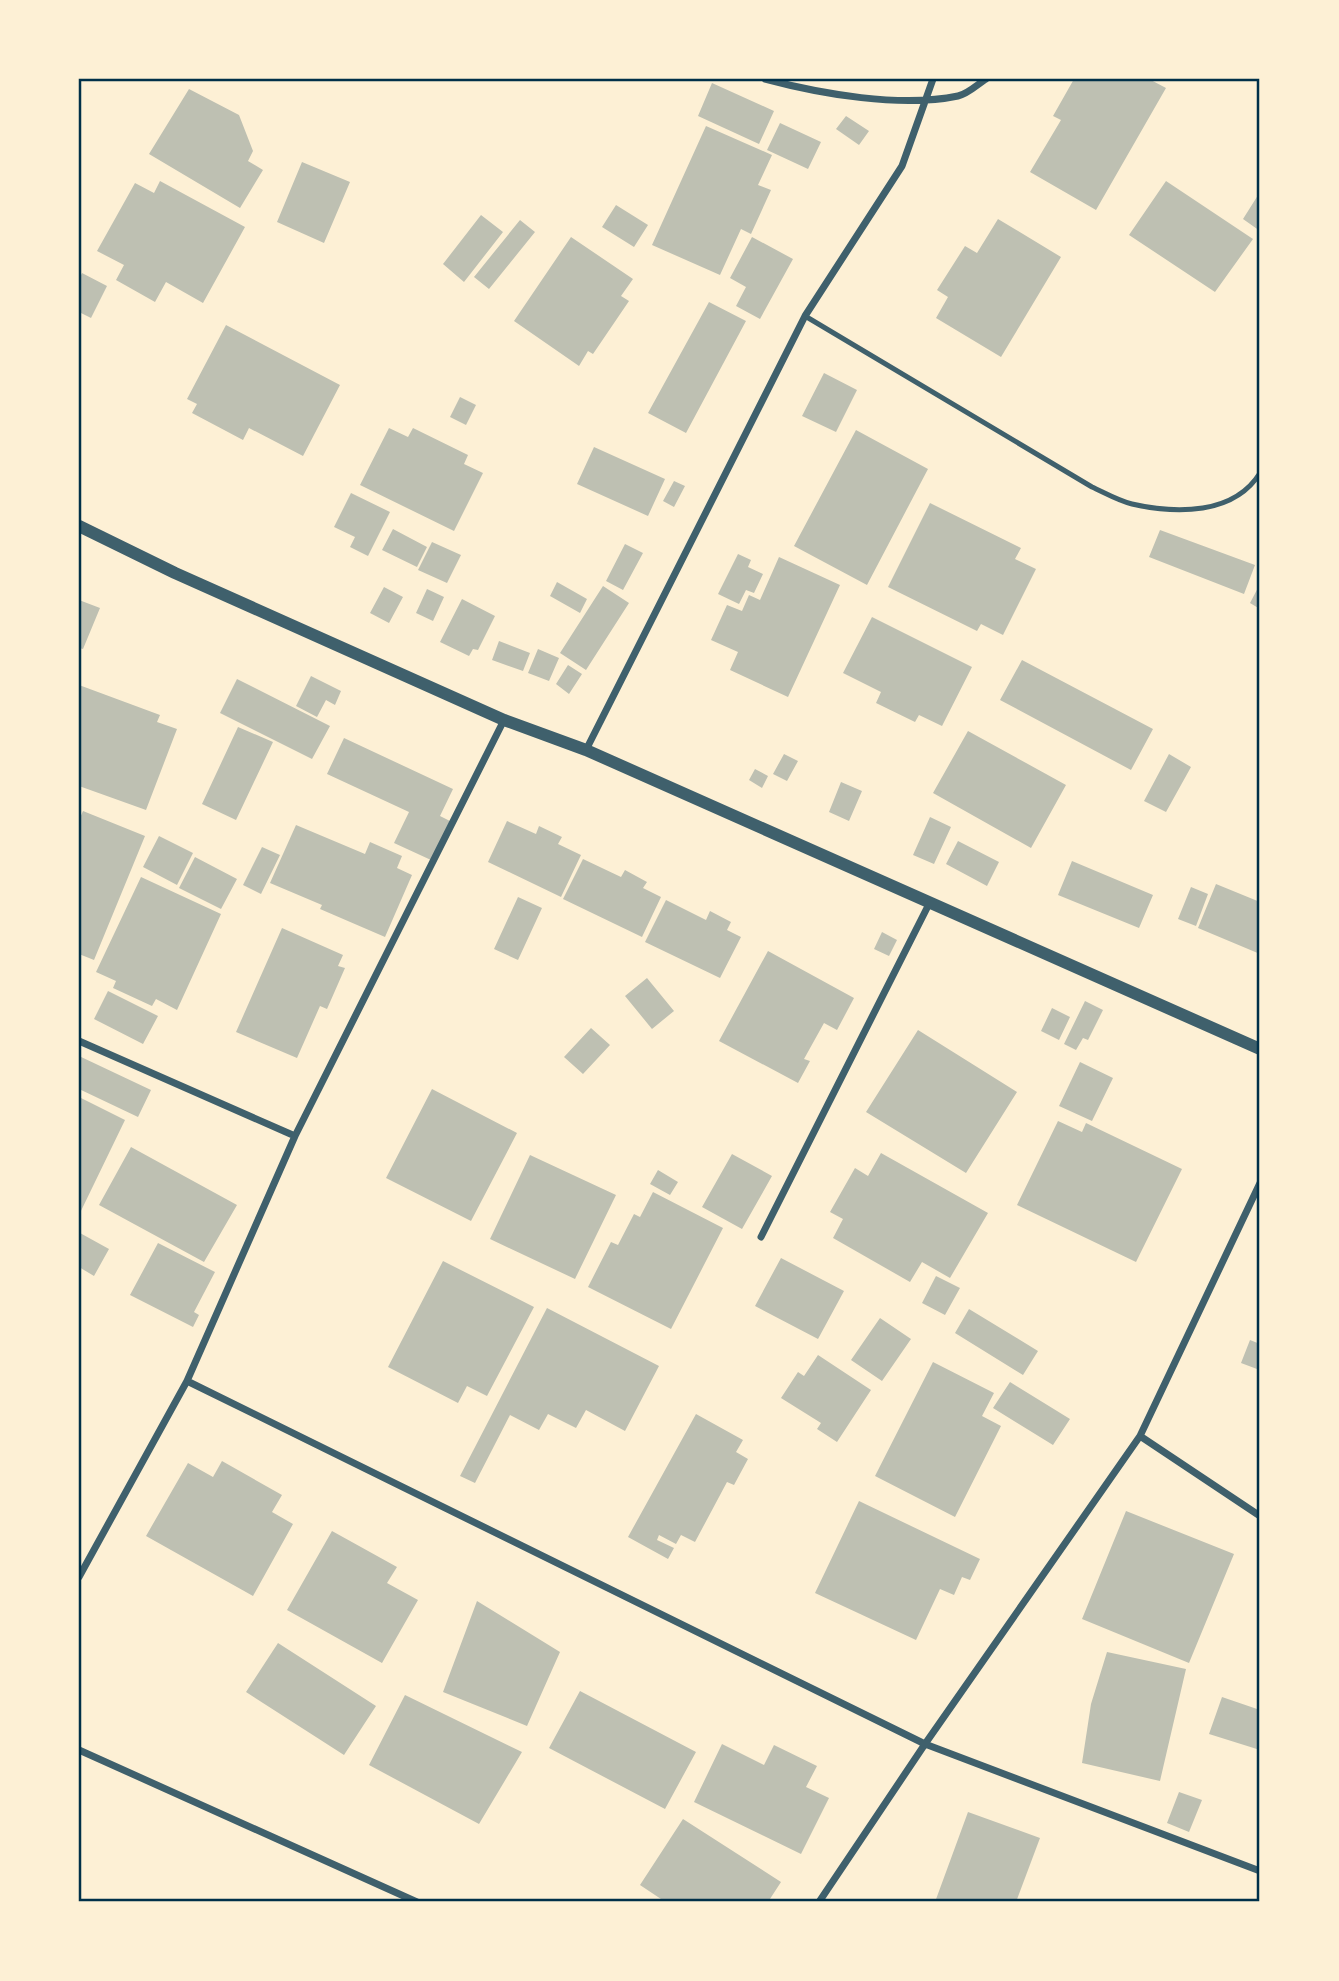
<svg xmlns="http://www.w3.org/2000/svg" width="1339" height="1981" viewBox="0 0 1339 1981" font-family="'Titillium Web',sans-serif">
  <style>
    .building { fill: #bec0b2 }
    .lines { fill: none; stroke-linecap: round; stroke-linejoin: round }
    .service { stroke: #3f606c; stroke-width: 5 }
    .minor { stroke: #3f606c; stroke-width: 7 }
    .tertiary { stroke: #3f606c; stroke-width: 12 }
    .neatline { fill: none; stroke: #003049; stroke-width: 2.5 }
  </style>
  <rect width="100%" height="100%" fill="#fdf0d5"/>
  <path class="building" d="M1074,79H1149L1166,88L1096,210L1030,172L1061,120L1053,116Z
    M712,83L774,111L759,144L698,116Z
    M189,89L239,115L253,151L248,161L263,170L240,208L149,154Z
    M846,116L869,131L859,145L836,129Z
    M780,123L821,142L808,169L767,150Z
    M706,126L772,155L758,185L771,190L751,234L741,229L720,275L652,245Z
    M302,162L350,182L324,243L277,222Z
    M160,181L245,227L203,303L166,282L155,302L116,280L124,265L97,251L135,183L154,193Z
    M1166,181L1253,239L1215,292L1129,235Z
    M1260,192V231L1243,219Z
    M616,205L648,225L634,247L602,227Z
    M481,215L503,232L464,282L443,264Z
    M998,219L1061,257L1001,357L936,318L948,297L937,290L965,246L977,253Z
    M520,220L535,232L489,289L474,277Z
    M571,237L633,279L621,296L629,301L593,354L588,351L579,366L514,321Z
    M752,237L793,259L760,319L736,306L746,287L730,278Z
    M82,273L107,286L91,318L79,312V279Z
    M709,302L746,321L686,433L648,413Z
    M226,325L340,385L303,456L249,428L243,440L192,413L197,404L187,399Z
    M824,373L857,390L836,432L802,416Z
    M460,397L476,405L466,425L450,417Z
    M389,428L408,437L413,428L468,455L464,464L483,473L454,531L360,485Z
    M856,430L928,469L867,585L794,546Z
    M594,447L665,479L648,516L577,484Z
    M674,481L685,486L674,507L663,501Z
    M351,493L390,512L368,556L350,547L355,537L334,527Z
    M930,503L1021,548L1015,559L1036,569L1003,635L981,624L977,631L888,587Z
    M393,529L427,547L417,567L382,550Z
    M1160,530L1255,565L1244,594L1149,557Z
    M432,542L461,555L447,583L418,570Z
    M625,544L643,553L623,590L606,581Z
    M738,554L751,560L748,567L763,574L754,593L746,590L739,604L718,594Z
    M779,557L840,585L788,697L730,670L738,652L711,640L727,605L742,611L749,595L760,600Z
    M557,582L587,599L580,613L550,596Z
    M1260,584V609L1250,603Z
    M603,586L629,603L586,670L560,653Z
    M384,587L403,597L389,623L370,613Z
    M427,589L444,597L433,621L416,613Z
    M462,599L495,616L478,650L473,649L469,656L440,642Z
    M79,600L100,608L83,649L79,648Z
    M872,617L972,667L942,726L919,715L915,722L876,703L881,692L843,673Z
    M499,641L530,653L523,671L492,660Z
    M538,649L559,658L549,681L528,673Z
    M1022,660L1153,729L1131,770L1000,700Z
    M568,665L582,674L569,694L556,684Z
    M311,676L341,691L335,705L326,700L317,717L296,706Z
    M237,679L330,726L312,759L220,713Z
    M79,685L160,715L157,722L177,729L146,810L79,786Z
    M238,727L273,742L236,820L202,804Z
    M968,731L1066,785L1031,848L933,793Z
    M344,738L453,789L440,816L450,821L431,860L394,843L409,812L327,774Z
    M784,754L798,761L787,781L773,774Z
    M1169,754L1191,767L1166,812L1144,801Z
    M755,769L768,776L762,788L749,780Z
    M841,782L862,791L849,821L829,812Z
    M83,811L145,836L94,960L79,954V820Z
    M930,817L951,827L934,864L913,855Z
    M507,821L536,834L539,826L562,837L558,844L581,855L561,897L488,862Z
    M296,825L365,854L370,842L402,856L397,868L412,875L385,937L320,909L322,905L270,883Z
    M159,836L193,853L177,885L143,867Z
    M958,841L999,862L987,886L946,864Z
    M262,847L280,855L261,894L243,885Z
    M195,857L237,879L221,909L179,888Z
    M583,859L621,877L625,870L647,882L643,888L661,897L642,937L563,899Z
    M1072,861L1153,895L1139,928L1058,895Z
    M141,877L221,914L177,1010L156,999L152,1006L113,988L116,981L96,972Z
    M1216,884L1260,902V954L1198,928Z
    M1191,887L1208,894L1196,926L1178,919Z
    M518,897L542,908L518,960L494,949Z
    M666,900L706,920L710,911L731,922L727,930L741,937L720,978L645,942Z
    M282,928L343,955L338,966L345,968L327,1009L320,1006L297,1058L236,1032Z
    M882,932L897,940L889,956L874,949Z
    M768,951L854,998L837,1030L824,1023L804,1059L810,1061L798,1083L719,1041Z
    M647,978L674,1011L652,1029L625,996Z
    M108,991L158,1016L143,1044L94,1019Z
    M1085,1001L1103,1010L1088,1040L1083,1038L1076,1050L1064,1044Z
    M1052,1008L1070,1017L1059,1040L1041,1031Z
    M591,1028L610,1045L583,1074L564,1057Z
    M918,1030L1017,1092L966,1173L866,1112Z
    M79,1056L151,1090L138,1117L79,1089Z
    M1080,1062L1113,1078L1092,1121L1059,1106Z
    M432,1089L517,1133L471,1221L386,1178Z
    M79,1097L125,1120L79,1215Z
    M1058,1121L1082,1132L1086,1123L1182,1169L1136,1262L1017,1205Z
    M131,1147L237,1205L204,1262L99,1205Z
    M881,1153L988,1213L950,1278L922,1262L910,1282L833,1238L843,1219L830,1212L855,1168L868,1176Z
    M732,1154L772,1176L742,1229L702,1207Z
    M530,1155L616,1195L575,1279L490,1239Z
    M658,1170L678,1182L670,1195L650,1184Z
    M653,1192L723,1228L671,1329L588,1287L611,1242L618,1245L634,1214L640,1217Z
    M80,1233L109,1249L94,1276L79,1267Z
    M158,1243L215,1272L194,1312L199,1315L193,1327L130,1295Z
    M781,1258L844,1291L818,1339L755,1306Z
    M443,1261L534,1307L487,1396L467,1386L458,1403L388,1367Z
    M936,1276L960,1288L945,1315L922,1303Z
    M547,1308L659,1366L625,1431L586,1410L576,1428L548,1414L539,1430L510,1415L475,1483L460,1476Z
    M969,1309L1038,1351L1023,1375L955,1333Z
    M880,1318L911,1339L882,1381L851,1360Z
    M1250,1340L1260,1344L1257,1369L1241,1363Z
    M818,1355L871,1390L837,1442L817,1429L821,1423L781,1398L798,1372L804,1376Z
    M933,1362L994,1393L982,1416L1001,1426L955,1517L875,1476Z
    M1010,1382L1070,1419L1053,1445L993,1408Z
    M696,1414L743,1440L736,1452L748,1459L734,1485L727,1482L695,1542L681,1535L676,1544L659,1535L657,1540L674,1548L668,1559L628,1537Z
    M222,1461L282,1495L272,1512L293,1524L253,1596L146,1536L188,1463L213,1477Z
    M859,1501L980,1559L970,1580L962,1577L954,1595L940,1589L916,1640L815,1593Z
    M1126,1511L1234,1554L1189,1663L1082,1619Z
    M332,1531L397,1567L387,1583L418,1600L382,1663L287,1610Z
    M477,1601L560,1652L527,1726L443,1692Z
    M278,1643L376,1706L344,1755L246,1692Z
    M1107,1652L1186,1669L1160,1781L1082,1763L1091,1704Z
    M580,1691L696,1752L665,1809L549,1748Z
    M405,1695L522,1752L479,1824L369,1765Z
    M1222,1697L1260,1710V1750L1209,1734Z
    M722,1744L764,1765L774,1745L817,1766L806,1787L829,1798L801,1854L694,1802Z
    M1179,1792L1202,1800L1189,1832L1167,1823Z
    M968,1812L1040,1838L1016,1902H935Z
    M683,1819L781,1882L768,1902H659L661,1899L640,1885Z"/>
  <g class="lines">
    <path class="service" d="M805,316L1092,487C1105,493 1119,501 1132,504C1176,514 1234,515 1260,473"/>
    <path class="minor" d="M765,79C821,94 901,108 958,96C968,94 978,84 986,79
      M586,750L805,316L902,166L933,79
      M79,1041L295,1136
      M761,1237L930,902
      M187,1381L925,1744L1260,1871
      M1140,1436L1260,1516
      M79,1577L187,1381L295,1136L504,720
      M79,1750L417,1902
      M819,1902L925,1744L1140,1436L1260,1183"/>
    <path class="tertiary" d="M79,526L175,573L504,720L586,750L1260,1049"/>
  </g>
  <rect width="1339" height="1981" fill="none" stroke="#fdf0d5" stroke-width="161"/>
  <rect x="80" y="80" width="1178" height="1820" class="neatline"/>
</svg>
